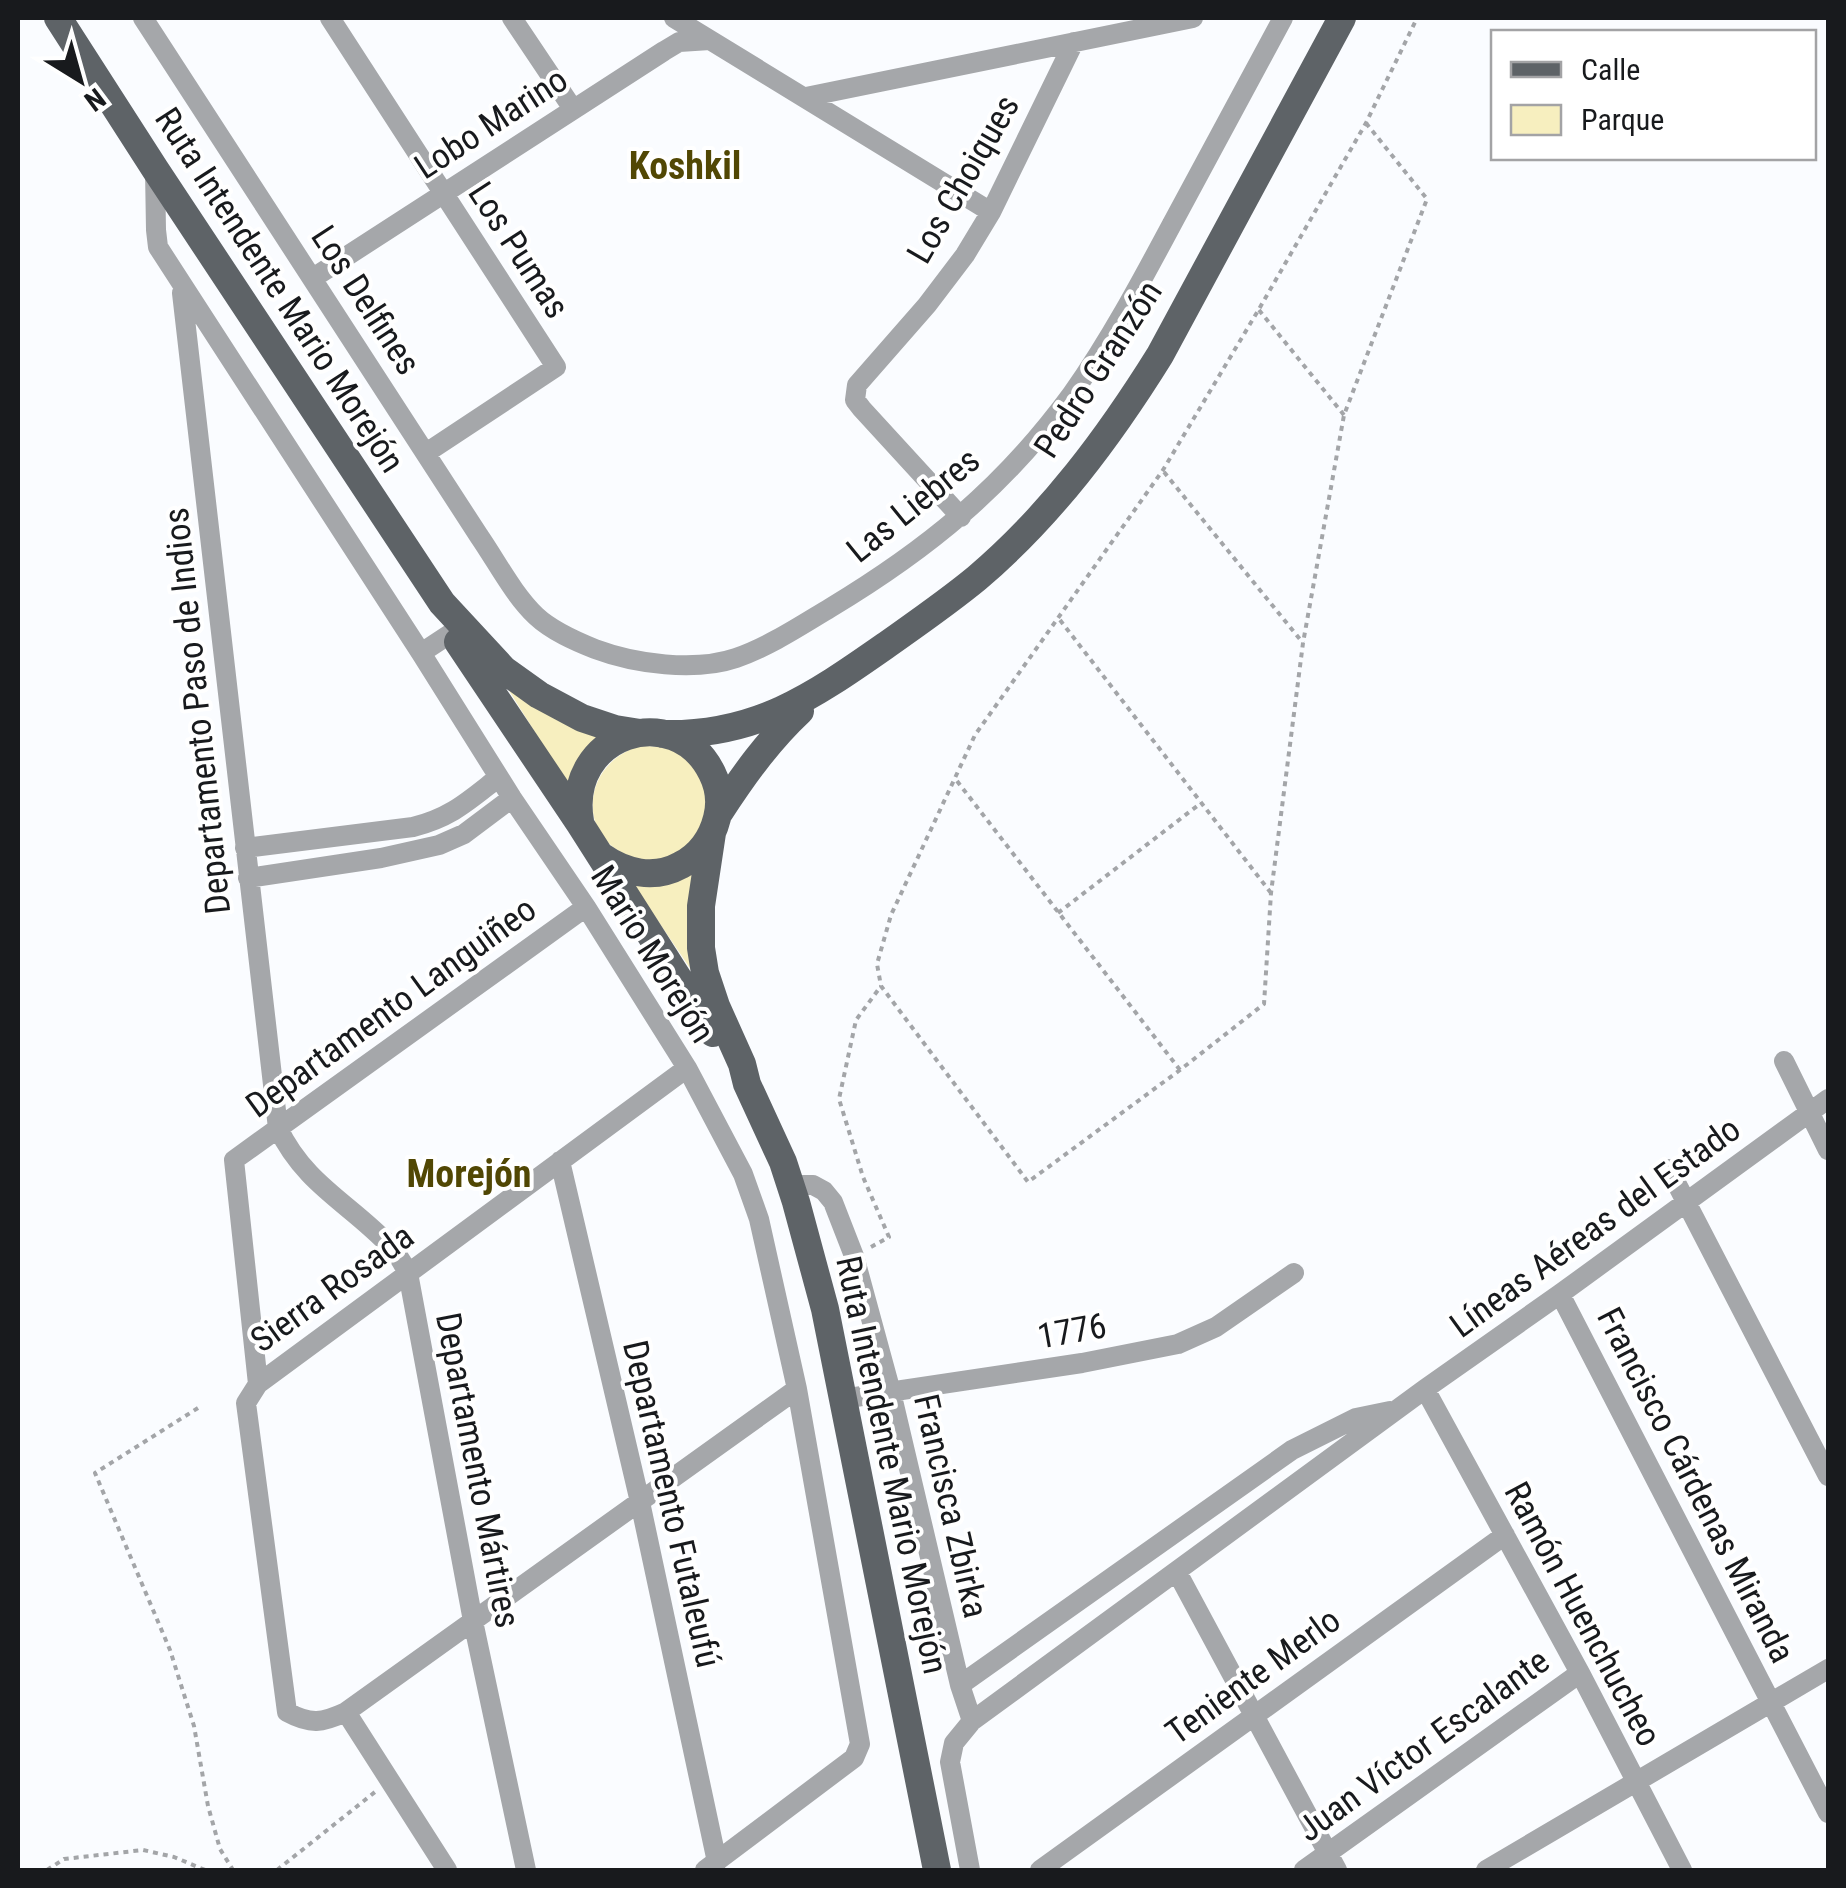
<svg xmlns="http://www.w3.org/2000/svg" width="1846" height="1888" viewBox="0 0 1846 1888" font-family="'Roboto Condensed',sans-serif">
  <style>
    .green { fill: #f7efbf }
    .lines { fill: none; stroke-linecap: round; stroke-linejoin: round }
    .path { stroke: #a3a5a8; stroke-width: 4; stroke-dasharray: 5 5; stroke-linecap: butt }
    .minor { stroke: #a5a7aa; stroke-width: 20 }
    .major { stroke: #5e6367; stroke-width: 28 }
    .labels { text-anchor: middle; stroke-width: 8; stroke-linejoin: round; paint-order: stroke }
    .street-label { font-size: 35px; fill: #181a1d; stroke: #fff }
    .neighbourhood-label { font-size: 38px; font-weight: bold; fill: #514704; stroke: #fff }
  </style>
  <rect width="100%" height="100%" fill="#fafcff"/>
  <path class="green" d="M498,673L609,735L571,790Z
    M639,746C691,746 691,758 711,802L691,847C682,852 672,859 662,861C659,862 650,860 646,860C577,851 575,767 639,746Z
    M693,869L700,983L631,881Z"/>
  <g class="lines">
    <path class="path" d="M1366,123L1427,199L1344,415L1303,643L1271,893L1264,1004L1180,1070L1028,1182L881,986L877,964L891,915L975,735L1163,470L1259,309L1366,123L1417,18
      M1259,310L1344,415
      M1164,472L1303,643
      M1060,620L1271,893
      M957,781L1180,1070
      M1058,913L1201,803
      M871,1247L889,1237L863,1177L839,1099L856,1020L881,986
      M198,1408L95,1473L170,1650L194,1726L208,1806L220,1849L233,1870
      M47,1870L64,1859L143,1850L174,1857L205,1870
      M277,1870L375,1792"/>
    <path class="minor" d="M143,18L479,536C497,562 513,594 536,616C552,631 575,641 595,649C635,664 695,672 736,658C770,646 800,626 830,608C928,549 1004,487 1072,394C1110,340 1141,282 1172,224C1209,155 1246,86 1283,18
      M330,18L556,367L426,453
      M512,18L573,109
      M674,18L991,212
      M806,97L1193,18
      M155,170L156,230L158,247L421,653L512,798L586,907L687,1068L743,1174L759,1219L797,1389L860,1744L854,1758L705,1870
      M313,278L664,51L679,42L710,40
      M182,293L278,1128C305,1185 351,1204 391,1247C398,1254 403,1264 408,1273L473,1621L526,1870
      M961,517L862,409L855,400L857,385L927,305L965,255L991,212L1074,42
      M421,653L462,626
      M245,848L413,827C452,817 468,801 499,777
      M248,878L381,858L439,845L464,834L512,798
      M586,907L234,1160L258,1384L246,1403L287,1712C311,1725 322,1723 346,1712L797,1389
      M1784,1061L1828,1150
      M560,1161L640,1502L717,1862
      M1669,1169L1828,1476
      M790,1185H813L824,1191L833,1202L854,1256L891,1392L960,1685L972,1721
      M1560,1294L1828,1813
      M258,1384L687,1068
      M1425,1389L1580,1673L1682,1870
      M842,1399L1082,1363L1178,1344L1216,1327L1294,1273
      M1177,1572L1337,1870
      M960,1685L1292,1450L1356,1418L1390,1411
      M346,1712L447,1870
      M970,1870L950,1762L954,1743L972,1721L1425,1389L1560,1294L1828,1099
      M1040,1870L1505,1535
      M1304,1870L1580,1673
      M1486,1870L1828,1669"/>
    <path class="major" d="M58,18L155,169L442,603L504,670L539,695L582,718L615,729L640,733
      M458,642L580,824L713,1033
      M663,734C756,736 812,697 885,646C916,624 948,602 977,578C1051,515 1109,437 1160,355L1342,18
      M719,813C743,776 768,741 800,711
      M580,821C565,734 675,698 712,773C719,787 721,803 717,818C712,838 700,855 681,865C654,880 625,873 601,856
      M712,833L701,906V948L705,973L716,1006L742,1064L747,1084L783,1162L796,1202L825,1309L937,1870"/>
  </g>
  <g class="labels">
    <g class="street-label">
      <text transform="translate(491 123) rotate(-33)" y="12">Lobo Marino</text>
      <text transform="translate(963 179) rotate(-60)" y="12">Los Choiques</text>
      <text transform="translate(519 250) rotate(57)" y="12">Los Pumas</text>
      <text transform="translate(280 290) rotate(57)" y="12">Ruta Intendente Mario Morejón</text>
      <text transform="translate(366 300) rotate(57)" y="12">Los Delfines</text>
      <text transform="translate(1098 369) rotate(-57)" y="12">Pedro Granzón</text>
      <text transform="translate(913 505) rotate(-39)" y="12">Las Liebres</text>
      <text transform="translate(197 711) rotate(-96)" y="12">Departamento Paso de Indios</text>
      <text transform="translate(653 954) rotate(58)" y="12">Mario Morejón</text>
      <text transform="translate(391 1007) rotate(-36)" y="12">Departamento Languiñeo</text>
      <text transform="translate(1595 1227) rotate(-36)" y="12">Líneas Aéreas del Estado</text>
      <text transform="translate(332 1288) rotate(-36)" y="12">Sierra Rosada</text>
      <text transform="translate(1072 1331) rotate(-10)" y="12">1776</text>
      <text transform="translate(892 1465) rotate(78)" y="12">Ruta Intendente Mario Morejón</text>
      <text transform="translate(478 1470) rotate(79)" y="12">Departamento Mártires</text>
      <text transform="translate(1696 1485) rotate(63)" y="12">Francisco Cárdenas Miranda</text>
      <text transform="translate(672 1504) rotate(77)" y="12">Departamento Futaleufú</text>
      <text transform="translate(951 1506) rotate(77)" y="12">Francisca Zbirka</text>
      <text transform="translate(1583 1614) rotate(62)" y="12">Ramón Huenchucheo</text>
      <text transform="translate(1253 1676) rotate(-36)" y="12">Teniente Merlo</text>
      <text transform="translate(1423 1745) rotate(-36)" y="12">Juan Víctor Escalante</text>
    </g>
    <g class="neighbourhood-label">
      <text x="685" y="179">Koshkil</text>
      <text x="469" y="1187">Morejón</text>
    </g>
  </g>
  <rect width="1846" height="1888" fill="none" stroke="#181a1d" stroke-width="40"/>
  <rect x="1491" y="30" width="325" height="130" fill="#ffffff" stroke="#a3a3a5" stroke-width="2.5"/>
  <rect x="1511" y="62" width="50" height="15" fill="#5e6367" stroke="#a3a3a5" stroke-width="2.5"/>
  <text x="1581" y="80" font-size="30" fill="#181a1d">Calle</text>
  <rect x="1511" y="105" width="50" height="30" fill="#f7efbf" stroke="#a3a3a5" stroke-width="2.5"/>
  <text x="1581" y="130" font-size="30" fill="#181a1d">Parque</text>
  <g transform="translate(80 80) rotate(143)" stroke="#ffffff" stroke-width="8" paint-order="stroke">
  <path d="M0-8L18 38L0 25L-18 38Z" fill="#181a1d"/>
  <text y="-15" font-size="28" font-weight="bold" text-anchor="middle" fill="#181a1d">N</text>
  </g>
</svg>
